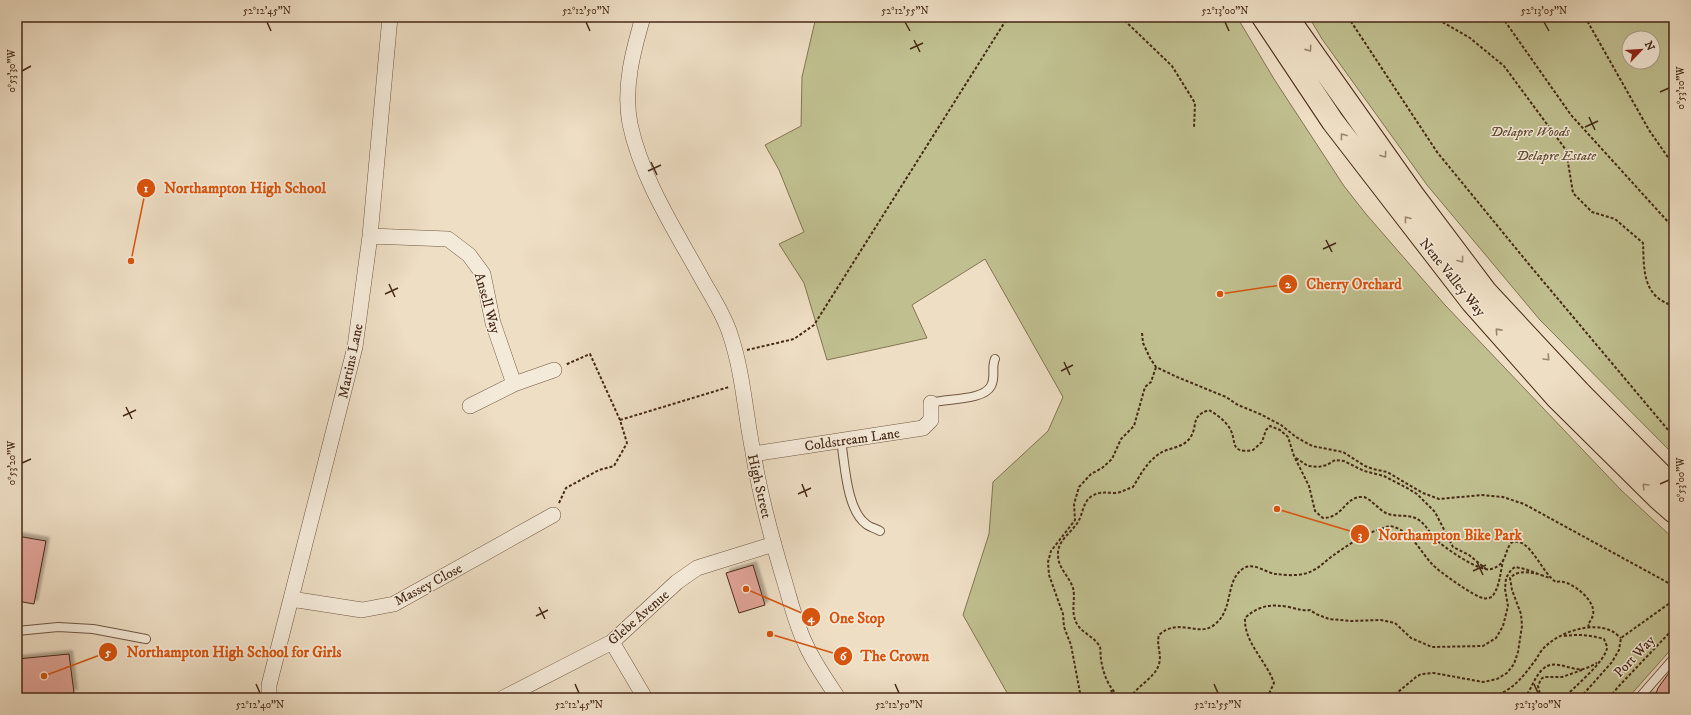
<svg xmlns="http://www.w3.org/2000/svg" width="1691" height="715" viewBox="0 0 1691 715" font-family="'IM FELL DW Pica',serif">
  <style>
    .green { fill: #c0bf8f; stroke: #847453; fill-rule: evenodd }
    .building { fill: #e2a498; stroke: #482917; filter: url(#shadow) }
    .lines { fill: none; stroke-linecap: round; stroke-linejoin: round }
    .lane-casing { stroke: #725642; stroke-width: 10 }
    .street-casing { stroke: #725642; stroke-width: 16 }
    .highway-casing { stroke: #482917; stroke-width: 24 }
    .path { stroke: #482917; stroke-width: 2; stroke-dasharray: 3 2; stroke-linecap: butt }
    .lane { stroke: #f4ead9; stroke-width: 8 }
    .street { stroke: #f4ead9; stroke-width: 15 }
    .highway { stroke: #eedec4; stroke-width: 22 }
    .oneway { stroke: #9b846e }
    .ticks { fill: none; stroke: #482917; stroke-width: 1.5 }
    .labels { text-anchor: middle; stroke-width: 3; stroke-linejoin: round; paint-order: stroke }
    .park-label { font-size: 14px; font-style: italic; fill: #664e35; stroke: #f4ead9 }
    .street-label { font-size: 14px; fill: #482917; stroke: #f4ead9 }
    .leader { fill: none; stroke: #d8540d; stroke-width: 1.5 }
    .callout-dot { fill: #d8540d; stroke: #f4ead9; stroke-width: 1.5 }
    .mark-label { font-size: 12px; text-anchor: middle; font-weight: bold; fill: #fff }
    .callout-label { font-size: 15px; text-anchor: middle; font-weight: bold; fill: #d8540d; stroke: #f4ead9; stroke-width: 3; stroke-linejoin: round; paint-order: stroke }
    .neatline { fill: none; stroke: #482917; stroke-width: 1.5 }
    .ticks-label { font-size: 10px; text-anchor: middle; fill: #482917 }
  </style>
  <defs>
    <filter id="shadow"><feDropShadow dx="3.5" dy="-3.5" stdDeviation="1" flood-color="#0004"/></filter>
  </defs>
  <rect width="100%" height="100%" fill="#eedec4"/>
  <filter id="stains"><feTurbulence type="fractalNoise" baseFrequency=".005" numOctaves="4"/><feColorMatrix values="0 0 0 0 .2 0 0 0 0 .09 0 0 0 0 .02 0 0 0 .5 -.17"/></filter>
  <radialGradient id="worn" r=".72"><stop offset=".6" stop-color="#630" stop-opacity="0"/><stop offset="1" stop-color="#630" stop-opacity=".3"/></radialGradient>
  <path class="green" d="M816,17H1237L1274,79L1344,186L1366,214L1445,305L1621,490L1674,539V646L1628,698H1010L963,615L989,534L993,482L1048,431L1063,397L985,259L912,305L927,338L827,360L804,283L779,244L804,232L779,170L765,145L801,126L802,77Z
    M1309,17H1674V455L1540,320L1427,185L1322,39ZM1629,38H1653V62H1629Z"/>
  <path class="building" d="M17,536L46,541L34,604L17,601Z
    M753,565L765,605L739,613L726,573Z
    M69,654L74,693L67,694V698H37V695L17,697V659Z
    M1674,666V698H1646L1647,695L1655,696L1658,688Z"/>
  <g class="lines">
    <defs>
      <path id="lane" d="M931,403C946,398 983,401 991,386C996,377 991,367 995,359
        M841,441C845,463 846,509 866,524C869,527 875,528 880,531
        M17,631L58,627L93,629L146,639
        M1639,698L1674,658"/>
      <path id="street" d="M643,17C633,51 623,88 630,124C642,180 675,230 702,279C712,297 724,315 730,334C743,372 745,413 753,452C760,496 772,540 785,583C791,603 796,625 806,645C814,663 827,681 838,698
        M370,236L448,239L469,255L483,274L493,323L514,384
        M470,406L514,384L554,370
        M753,454L923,428L931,420V403
        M291,599L362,610L394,604L553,515
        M612,642L645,698
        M269,698V685L355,347L370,236L390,17
        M503,698L612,642L677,582L697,568L774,544"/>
      <path id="highway" d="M1263,17L1333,122L1472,302L1557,398L1658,498L1674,512
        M1287,17L1413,195L1486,292L1580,393L1674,488"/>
    </defs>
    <use href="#lane" class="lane-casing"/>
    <use href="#street" class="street-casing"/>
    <use href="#highway" class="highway-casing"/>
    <path class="path" d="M1121,17L1172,66L1195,103L1194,128
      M1348,17L1437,152L1532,268L1674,437
      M1434,17L1470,38L1504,66L1566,150L1573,193L1592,212L1615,219L1643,243C1644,261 1642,285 1658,298C1663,302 1669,304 1674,307
      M1502,17L1571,115L1670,224L1674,226
      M1585,17L1649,130L1674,166
      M1142,333L1143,343L1150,358L1156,367L1177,377L1226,397L1238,405L1260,414L1281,425L1296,437L1312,446L1343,452L1365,466L1373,469L1387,472L1423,493L1439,499L1482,495L1503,497L1524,504L1674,586
      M747,350L794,339L814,325L1008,17
      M620,420L729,387
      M1296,458L1308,466L1318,467L1327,465L1335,460L1344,461L1364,471L1384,476L1407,488L1417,494L1435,512L1453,547L1469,555L1486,569
      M559,503L566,488L599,470L614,466L627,443L620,420L590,354L565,365
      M1541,575L1550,578
      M1564,636C1578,634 1590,635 1604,639C1605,642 1607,645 1607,648C1605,662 1574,687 1564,698
      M1111,690L1114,698
      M1081,698L1071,645L1064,627L1063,614L1049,575L1048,562L1051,551L1075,520L1074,504L1079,487L1091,474L1102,468L1112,459L1121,439L1134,426L1145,387L1151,382L1156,367
      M1122,698C1109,690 1103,674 1101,659C1100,655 1101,651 1100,647C1095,637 1082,633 1077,624C1070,612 1076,599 1073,588C1069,576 1058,568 1058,555C1057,541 1071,533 1078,522C1083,514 1083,501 1092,496C1100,491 1107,493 1116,493C1122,492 1127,489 1133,487C1141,474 1147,461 1162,452C1170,448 1184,447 1190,438C1199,425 1189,417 1209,410C1216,414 1224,420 1229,427C1238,441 1228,454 1253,450L1262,442L1266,430L1270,426L1280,430L1288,437L1294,456L1309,486L1315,511L1323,518C1344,518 1345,495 1364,497C1372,500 1378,509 1386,513C1397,518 1409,513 1419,520C1426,525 1430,533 1435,539C1444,547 1480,573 1491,569C1507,565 1504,552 1511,543C1529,534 1542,574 1556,582C1568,578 1591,597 1593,609C1594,615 1592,619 1588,624L1589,627
      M1130,698C1138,685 1155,678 1159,664C1162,654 1156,645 1159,635C1177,618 1196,635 1211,627C1236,612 1223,581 1244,568C1254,562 1266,573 1276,574C1284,575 1295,576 1303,574C1315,572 1322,564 1331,557C1349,544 1369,531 1390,526C1411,530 1419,550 1432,564C1438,571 1475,597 1483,598C1486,599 1489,598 1492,597C1500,586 1500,574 1503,561
      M1146,698C1158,694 1172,694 1184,698
      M1267,698L1274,683C1266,660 1244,643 1245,618C1259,605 1271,604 1289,607C1297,609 1303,611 1310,610L1316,614L1329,619L1351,621L1381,620L1395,623L1411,638L1432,647L1483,646L1496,638L1503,626L1508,606L1505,589L1506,578L1511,570L1515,567L1525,569L1541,575
      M1391,698L1416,677L1421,674L1434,673L1483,682L1497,679L1507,673L1514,664L1518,652L1522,626L1521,614L1512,590L1510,578C1518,570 1527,572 1537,574
      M1489,698C1513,691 1522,678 1537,658C1539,654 1542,649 1546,646C1560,632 1593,621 1611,631C1615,632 1618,636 1621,638
      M1524,698C1532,689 1534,677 1543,669C1554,658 1570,671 1583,669C1588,668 1593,665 1597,663
      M1541,698L1538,686L1541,679L1544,677H1562L1582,670
      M1580,698L1612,662L1619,650L1621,638L1674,600
      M1609,698L1618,687L1674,628"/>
    <use href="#lane" class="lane"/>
    <use href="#street" class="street"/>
    <use href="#highway" class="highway"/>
  </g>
  <defs><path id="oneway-chevron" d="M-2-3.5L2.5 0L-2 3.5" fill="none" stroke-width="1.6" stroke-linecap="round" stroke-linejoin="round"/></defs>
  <g class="oneway">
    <use href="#oneway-chevron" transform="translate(1309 49) rotate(55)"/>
    <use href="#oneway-chevron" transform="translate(1343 136) rotate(-127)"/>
    <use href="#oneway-chevron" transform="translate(1384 155) rotate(54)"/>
    <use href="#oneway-chevron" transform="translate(1407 219) rotate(-128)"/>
    <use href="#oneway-chevron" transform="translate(1461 260) rotate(53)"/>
    <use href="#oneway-chevron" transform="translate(1498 331) rotate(-132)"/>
    <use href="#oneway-chevron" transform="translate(1547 358) rotate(47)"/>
    <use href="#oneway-chevron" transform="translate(1645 486) rotate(-135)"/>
  </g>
  <path class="ticks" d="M267,22L271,31M586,22L590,31M905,22L910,31M1225,22L1229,31M1544,22L1549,31M914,40L920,52M910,49L923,43M22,71L31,66M1660,92L1669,88M1589,117L1595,130M1585,127L1598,121M651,162L657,175M648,171L661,165M1326,240L1332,252M1323,249L1336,243M389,284L395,297M385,294L398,288M1064,362L1070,375M1061,371L1073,365M126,407L132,419M123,416L136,410M22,463L31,459M802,484L807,497M1660,484L1669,480M798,494L811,488M1477,562L1483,575M1473,571L1486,565M539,607L545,619M536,616L548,610M256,684L260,693M575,684L579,693M895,684L899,693M1214,684L1218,693M1534,684L1538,693"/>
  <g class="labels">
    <g class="park-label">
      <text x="1530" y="136">Delapre Woods</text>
      <text x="1556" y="160">Delapre Estate</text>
    </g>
    <g class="street-label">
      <text transform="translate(1453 277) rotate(51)" y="5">Nene Valley Way</text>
      <text transform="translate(488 303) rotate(74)" y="5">Ansell Way</text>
      <text transform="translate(350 361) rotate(-78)" y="5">Martins Lane</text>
      <text transform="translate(852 439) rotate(-8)" y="5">Coldstream Lane</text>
      <text transform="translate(760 486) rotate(77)" y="5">High Street</text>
      <text transform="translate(428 584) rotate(-28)" y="5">Massey Close</text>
      <text transform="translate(638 617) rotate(-41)" y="5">Glebe Avenue</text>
      <text transform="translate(1634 656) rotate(-46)" y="5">Port Way</text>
    </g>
  </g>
  <path class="leader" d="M131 261L146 188M1220 294L1288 284M1277 509L1360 534M746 589L811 617M44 676L108 652M770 634L843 656"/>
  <g class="callout-dot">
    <circle cx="131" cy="261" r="4"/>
    <circle cx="1220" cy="294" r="4"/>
    <circle cx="1277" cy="509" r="4"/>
    <circle cx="746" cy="589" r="4"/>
    <circle cx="44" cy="676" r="4"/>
    <circle cx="770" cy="634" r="4"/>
    <circle cx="146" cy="188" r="10"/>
    <circle cx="1288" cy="284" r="10"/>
    <circle cx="1360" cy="534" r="10"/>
    <circle cx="811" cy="617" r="10"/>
    <circle cx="108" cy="652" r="10"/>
    <circle cx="843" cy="656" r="10"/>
  </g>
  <g class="mark-label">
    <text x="146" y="192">1</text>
    <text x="1288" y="288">2</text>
    <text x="1360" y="539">3</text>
    <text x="811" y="622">4</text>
    <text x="108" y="656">5</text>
    <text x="843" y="660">6</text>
  </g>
  <g class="callout-label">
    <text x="245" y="193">Northampton High School</text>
    <text x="1354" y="289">Cherry Orchard</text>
    <text x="1450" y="540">Northampton Bike Park</text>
    <text x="857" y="623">One Stop</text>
    <text x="234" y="657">Northampton High School for Girls</text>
    <text x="895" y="661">The Crown</text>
  </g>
  <rect width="1691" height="715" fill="none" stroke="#eedec4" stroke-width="44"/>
  <g transform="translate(1641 50) rotate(65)"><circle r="19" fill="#f4ead9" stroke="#af9d8b"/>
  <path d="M0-3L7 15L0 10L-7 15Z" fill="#8f2418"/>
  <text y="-6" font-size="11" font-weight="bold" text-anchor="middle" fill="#482917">N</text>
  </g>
  <rect x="22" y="22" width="1647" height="671" class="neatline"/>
  <g class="ticks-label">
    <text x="267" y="14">52°12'45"N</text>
    <text x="586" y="14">52°12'50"N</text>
    <text x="905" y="14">52°12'55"N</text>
    <text x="1225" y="14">52°13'00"N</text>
    <text x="1544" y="14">52°13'05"N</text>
    <text transform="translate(11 71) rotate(-90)" y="4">0°53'30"W</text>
    <text transform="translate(1680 88) rotate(-90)" y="4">0°53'10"W</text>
    <text transform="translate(11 463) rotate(-90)" y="4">0°53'20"W</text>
    <text transform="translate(1680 480) rotate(-90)" y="4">0°53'00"W</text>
    <text x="260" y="708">52°12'40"N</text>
    <text x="579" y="708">52°12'45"N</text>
    <text x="899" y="708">52°12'50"N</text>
    <text x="1218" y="708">52°12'55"N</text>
    <text x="1538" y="708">52°13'00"N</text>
  </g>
  <rect width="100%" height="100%" filter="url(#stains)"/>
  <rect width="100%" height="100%" fill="url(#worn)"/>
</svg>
